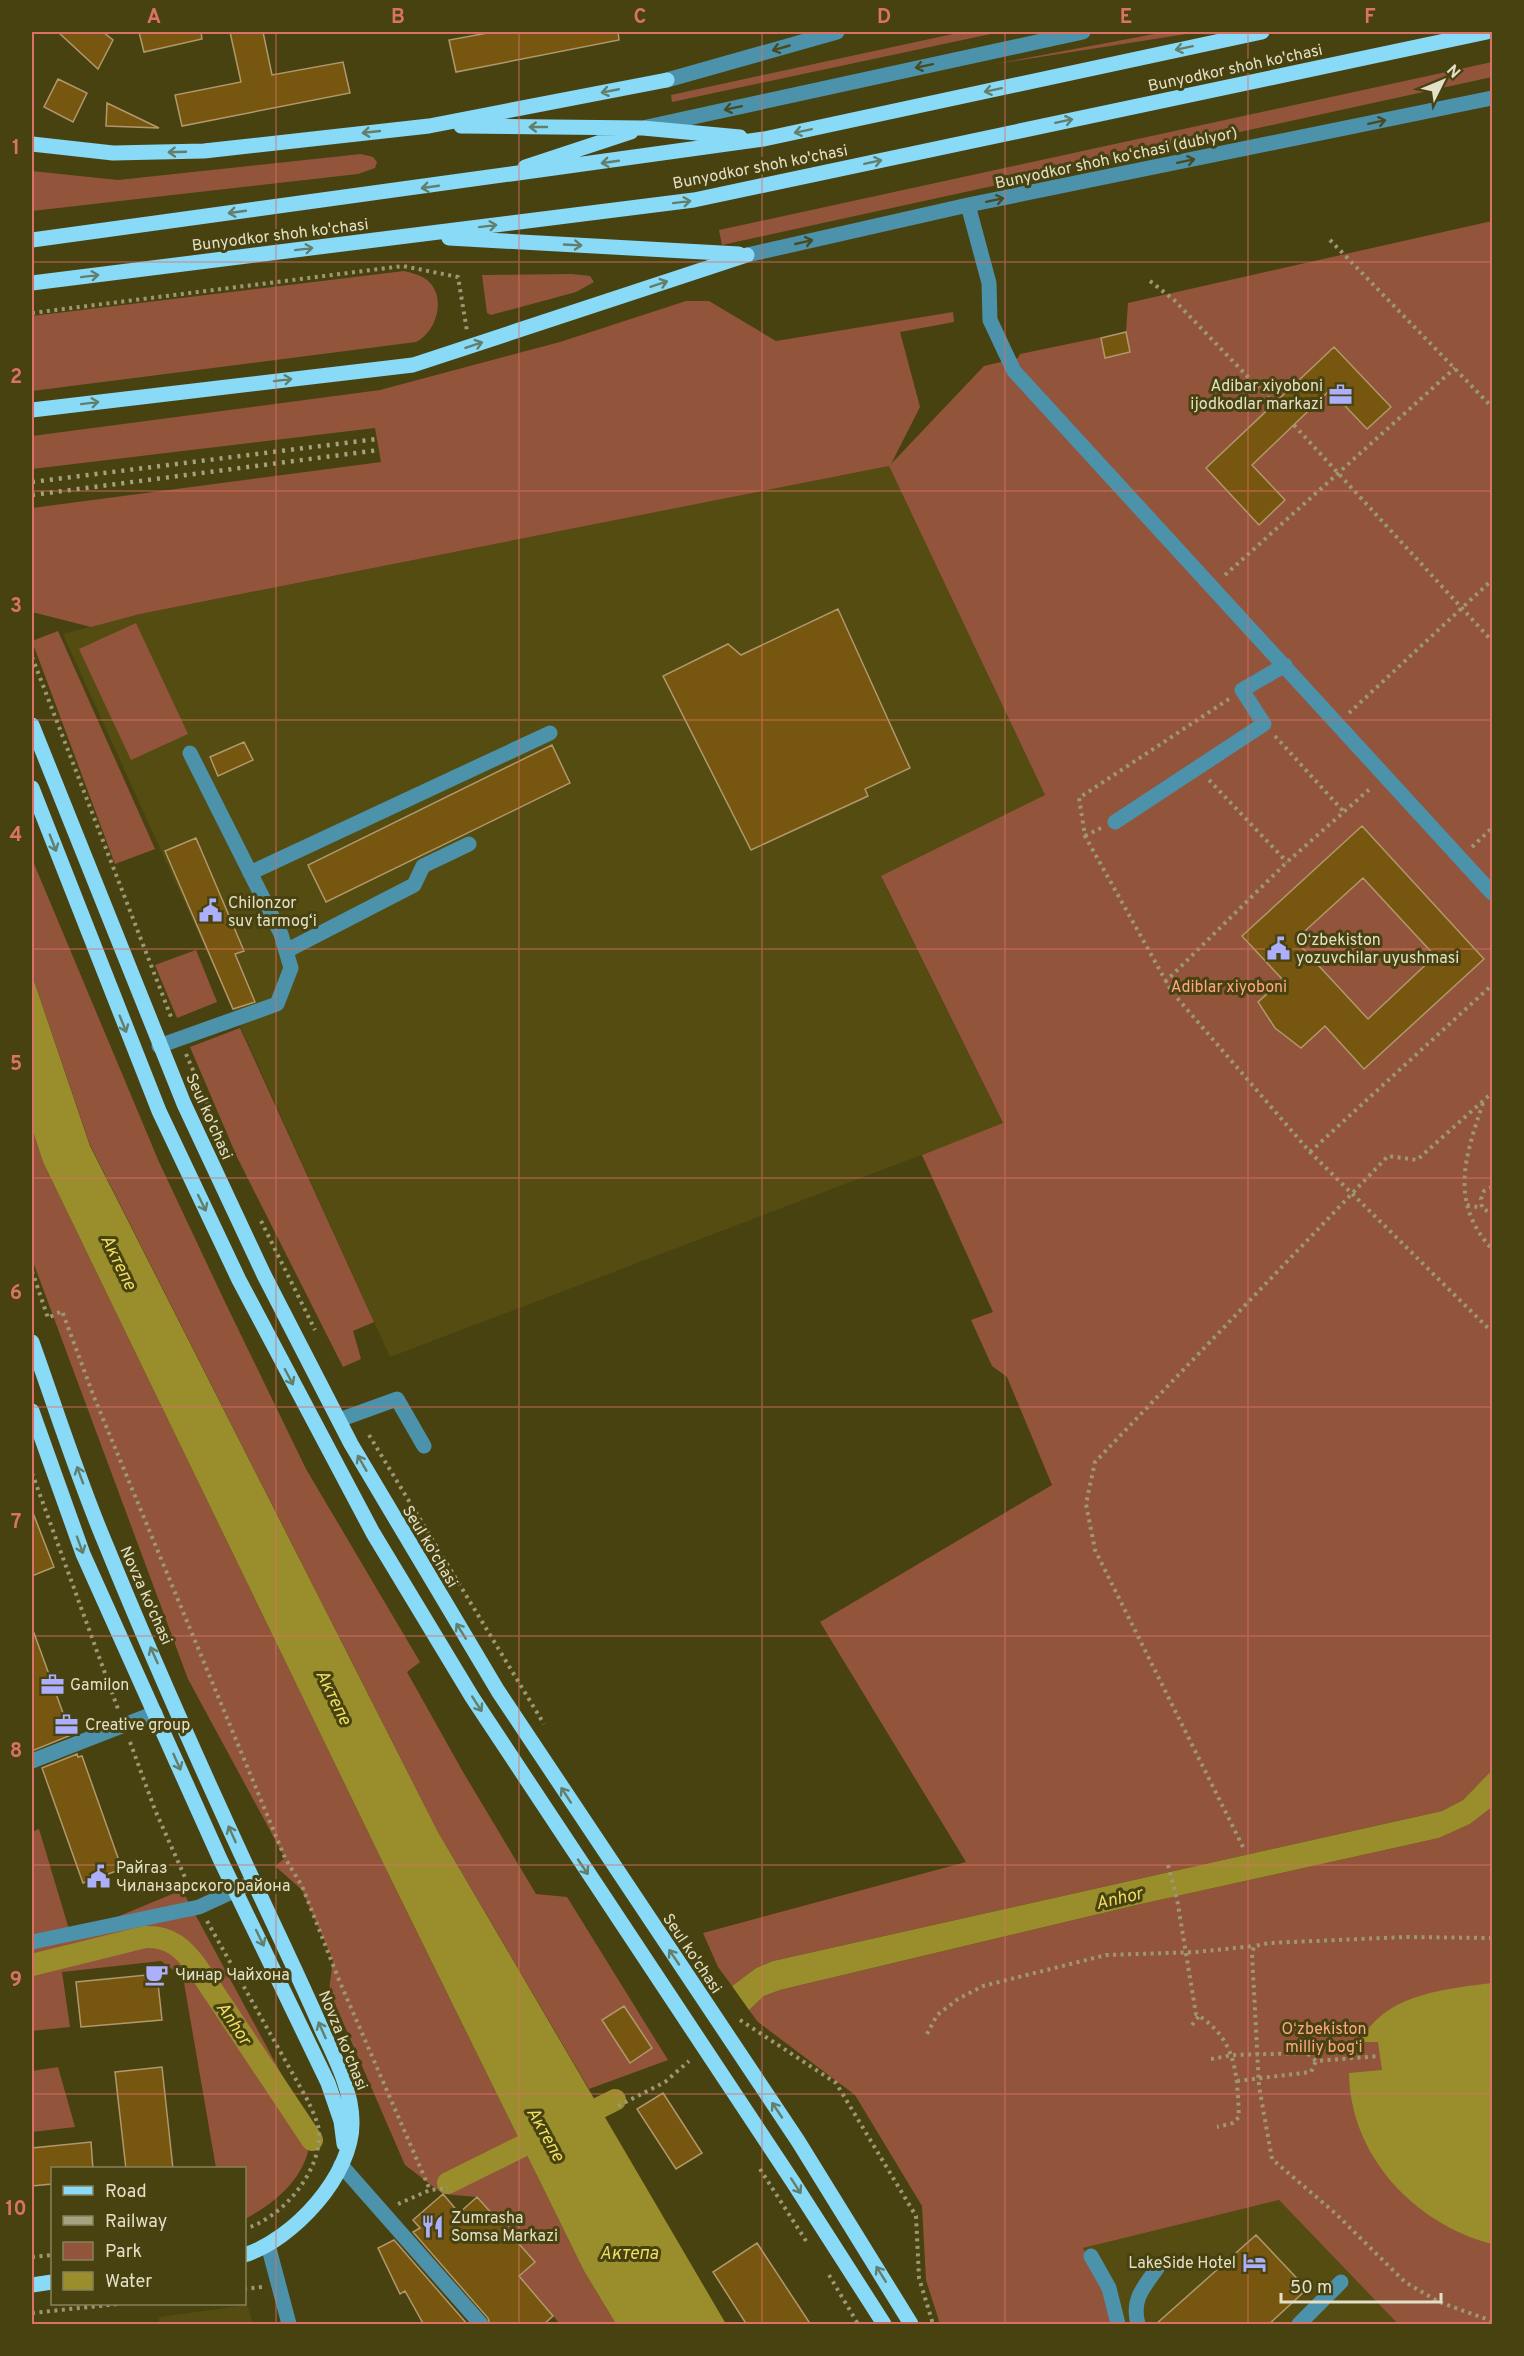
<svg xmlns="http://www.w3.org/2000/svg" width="1524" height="2356" viewBox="0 0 1524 2356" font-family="Overpass,sans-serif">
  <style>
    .built { fill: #544c11 }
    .green { fill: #93543c }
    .water { fill: #998d2c }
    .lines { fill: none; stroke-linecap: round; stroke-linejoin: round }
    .canal { stroke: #998d2c; stroke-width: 22 }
    .building { fill: #775710; stroke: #b1986c; stroke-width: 1.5; fill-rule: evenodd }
    .path { stroke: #9c9874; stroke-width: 4; stroke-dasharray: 3 4.5; stroke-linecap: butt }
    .minor { stroke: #4c92aa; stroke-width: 15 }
    .major { stroke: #88daf7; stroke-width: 15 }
    .rail { stroke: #a6a27f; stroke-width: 4.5; stroke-dasharray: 3 6; stroke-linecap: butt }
    .oneway { stroke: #484a20 }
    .oneway2 { stroke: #627f6d }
    .grid { fill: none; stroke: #db7268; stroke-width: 1.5; stroke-opacity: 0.55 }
    .labels { text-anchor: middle; stroke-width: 6; stroke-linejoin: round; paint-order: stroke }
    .street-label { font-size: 16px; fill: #e3e0c7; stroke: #484211 }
    .poi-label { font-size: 16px; fill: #e3e0c7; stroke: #484211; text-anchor: start }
    .park-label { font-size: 16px; fill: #ffa683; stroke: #484211 }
    .water-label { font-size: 18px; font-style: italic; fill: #eede61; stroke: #484211 }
    .neatline { fill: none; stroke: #db7268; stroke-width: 2 }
    .grid-label { font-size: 20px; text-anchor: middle; font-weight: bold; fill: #db7268 }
  </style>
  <rect width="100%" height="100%" fill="#484211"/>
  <path class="built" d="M889,466L1045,795L881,877L1003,1124L390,1357L63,634L140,614Z
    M1279,2200L1398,2324H940L937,2320L1082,2248Z
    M247,2305L253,2324H159V2317Z"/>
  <path class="green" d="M962,32H1000L672,102L671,95Z
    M1165,32H1199L995,64Z
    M1492,62V77L722,245L719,230Z
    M361,154L373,157L377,162L375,168L358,174L32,211V171L118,180Z
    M1492,221V1770L1463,1800L1442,1811L773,1961L756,1968L732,1986L718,1967L703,1933L966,1862L820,1622L1052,1485L1007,1377L992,1366L971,1320L993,1312L922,1155L1003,1123L881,876L1045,795L889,466L140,614L91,627L32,612V508L381,462L375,428L32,469V436L380,390L560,342L686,301H709L776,341L953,312L954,322L900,332L920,407L891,464L984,366L1018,358L1020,354L1126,332L1128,303Z
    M404,271C412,273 421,275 427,280C447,296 437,332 416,342L32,391V316Z
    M572,274L590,276L594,282L576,292L491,315L487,313L482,275Z
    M136,623L188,734L131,760L79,649Z
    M58,631L155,849L115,864L32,641Z
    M32,859L159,1162L224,1300L306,1469L420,1662L407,1672L463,1772L536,1894L567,1897L668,2060L589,2089L438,1832L90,1145L32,975Z
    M196,950L217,1002L177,1018L155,965Z
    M240,1028L374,1322L353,1331L361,1359L343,1367L237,1157L190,1047Z
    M32,1128L43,1162L385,1867L584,2271L616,2324H560L519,2276L534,2262L477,2197L443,2194L405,2165L329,1990L333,1960L302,1890L275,1866L285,1858L188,1679L32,1259Z
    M1492,1807V2324H1398L1279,2200L1083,2248L1103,2284L1113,2324H940L926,2280L922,2206L855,2095L758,2022L749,2010L764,1996L780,1990L1141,1904L1439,1838L1470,1824Z
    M39,1829L71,1936L182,1890L310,2127C314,2170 280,2201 245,2219L244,2168H216L183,1977L161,1961L62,1972L70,2027L32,2031V1832Z
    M58,2067L75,2127L32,2132V2071Z"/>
  <path class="water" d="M32,975L90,1146L438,1832L726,2324H616L584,2271L385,1867L43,1162L32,1128Z
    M1492,1770V1807L1470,1824L1439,1838L1141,1904L780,1990L764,1996L749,2010L732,1986L756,1968L773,1961L1442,1811L1463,1800Z
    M1492,1983V2244C1415,2224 1350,2156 1349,2073L1382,2070L1378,2042H1360C1384,1994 1444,1989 1492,1983Z"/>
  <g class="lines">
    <path class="canal" d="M32,1965L145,1937C170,1936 183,1948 197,1967L312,2140
      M448,2183L615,2100"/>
  </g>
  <path class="building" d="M58,32H103L113,40L98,69Z
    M139,32H201L202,39L144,52Z
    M230,32H263L272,75L343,62L350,93L182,126L175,95L241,82Z
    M493,32H618L619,40L456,72L449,40Z
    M58,79L87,93L73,122L44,107Z
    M107,103L159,128L106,126Z
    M1126,332L1130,352L1105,358L1101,338Z
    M1334,347L1391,407L1367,429L1330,390L1252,465L1285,500L1259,525L1206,468Z
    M838,609L910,768L865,789L868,796L751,850L663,676L728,644L741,655Z
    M244,742L253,760L218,776L210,757Z
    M552,745L570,783L326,902L308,865Z
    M1362,826L1484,959L1364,1069L1325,1026L1301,1048L1275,1028L1258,1002L1283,980L1242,936ZM1363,878L1435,956L1368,1019L1295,940Z
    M196,838L244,951L235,954L255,1002L233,1009L165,851Z
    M33,1513L54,1567L32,1576V1514Z
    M32,1633H34L71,1735L32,1751Z
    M77,1754L78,1757L82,1756L122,1869L83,1883L42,1768Z
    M157,1974L162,2020L81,2027L76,1982Z
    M624,2006L652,2048L630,2063L602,2020Z
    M162,2067L173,2169H126L115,2072Z
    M663,2093L702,2153L676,2169L637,2109Z
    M91,2142L93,2169H52V2184L32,2186V2148Z
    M443,2194L459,2213L477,2197L535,2262L519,2276L553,2316L543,2325H490L488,2318L413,2232L420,2228L413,2220Z
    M1256,2235L1307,2289L1268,2325H1155Z
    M394,2240L468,2325H424L405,2291L400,2294L378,2248Z
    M757,2243L811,2325H747L713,2272Z"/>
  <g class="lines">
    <path class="path" d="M1330,240L1492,407
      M1150,281L1174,300L1274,404
      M32,313L403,266L458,277L467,331
      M1294,425L1492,641
      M1225,575L1455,368
      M32,657L171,1017
      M1229,699L1079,798L1085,836L1172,992L1310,1152L1492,1332
      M1349,713L1492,580
      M1275,736L1344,812
      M1209,780L1287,862
      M1085,836L1101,828
      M1472,847L1492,828
      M1165,982L1287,862L1372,787
      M186,1054L221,1135
      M1483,1103C1465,1157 1449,1202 1492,1249
      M1310,1152L1492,985
      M1492,1187L1484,1191L1481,1199L1482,1208L1492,1214
      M1467,1205L1482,1208
      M261,1221L315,1330
      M32,1271L48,1318L62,1311L94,1397L285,1858L302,1886L339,1980L430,2190
      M369,1435L544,1724
      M32,1473L118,1709
      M130,1742L155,1810L192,1893
      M1243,1847L1095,1550L1086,1504L1095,1462L1388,1156L1417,1160L1492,1093
      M1168,1865L1177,1899L1196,2014C1237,2039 1237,2074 1239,2117L1233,2123L1217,2127
      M207,1921L308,2101C312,2110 318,2122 319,2131C322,2172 281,2219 244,2229
      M1492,1938L1406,1937L1269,1943L1254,1946L1252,1954L1259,2086L1272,2159L1335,2213L1405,2282L1439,2302L1492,2321
      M740,2020L836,2083L916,2216L919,2278L933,2324
      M1192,2025L1199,2016
      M927,2034L937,2015L958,1999L983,1986L1106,1955L1196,1952L1254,1946
      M1211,2059L1233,2055L1307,2053L1316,2061L1380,2056
      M1237,2081L1311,2072L1316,2061
      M618,2106L665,2082L689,2061
      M760,2169L808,2244
      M398,2204L430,2190L448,2188
      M32,2257L52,2255
      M829,2275L858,2324
      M244,2289L262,2287
      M32,2313L118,2304"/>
    <path class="minor" d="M667,80L837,32
      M647,127L1083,32
      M968,205L989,283L990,320L1014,371L1492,893
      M747,255L968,205L1492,98
      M1115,822L1264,724L1242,690L1285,665
      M250,873L550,733
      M286,951L414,885L423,866L469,844
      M159,1046L277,1004L291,968L281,934L190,753
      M339,1420L397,1399L424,1446
      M32,1761L155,1713
      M32,1942L199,1907L253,1882
      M341,2165L481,2324
      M268,2245L289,2324
      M1091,2256L1109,2288L1118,2324
      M1138,2324C1131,2299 1144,2287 1158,2267
      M1299,2324L1341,2282"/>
    <path class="major" d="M461,126L643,128L740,137
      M32,144L113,153L204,151L429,126L667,80
      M525,167L631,132
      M449,238L739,254
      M32,240L764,139L1262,32
      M32,283L694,200L1487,32
      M32,410L413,365L747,255
      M32,725L184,1104L264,1275L351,1444L498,1691L798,2141L911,2324
      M32,788L159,1111L239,1280L373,1533L472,1697L793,2182L884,2324
      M32,1342C56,1409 78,1479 106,1545C152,1658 202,1770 253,1880C276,1930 300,1979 322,2030C335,2058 352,2090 352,2122C353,2175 293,2240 244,2255
      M32,1411L83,1554L220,1859L328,2083L341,2121L344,2144
      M32,2285L52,2282"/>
    <path class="rail" d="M32,482L377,439
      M32,495L379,450"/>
  </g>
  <defs><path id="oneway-shaft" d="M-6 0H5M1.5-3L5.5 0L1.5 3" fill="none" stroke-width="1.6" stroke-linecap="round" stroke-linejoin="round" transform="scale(1.5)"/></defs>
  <g class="oneway">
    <use href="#oneway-shaft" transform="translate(781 48) rotate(164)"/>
    <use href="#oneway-shaft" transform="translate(924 66) rotate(168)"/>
    <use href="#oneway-shaft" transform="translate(733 108) rotate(168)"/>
    <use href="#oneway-shaft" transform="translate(1377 122) rotate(-12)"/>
    <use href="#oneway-shaft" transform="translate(1186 161) rotate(-12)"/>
    <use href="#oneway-shaft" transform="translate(995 200) rotate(-12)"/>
    <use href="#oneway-shaft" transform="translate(804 242) rotate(-13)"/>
  </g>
  <g class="oneway2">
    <use href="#oneway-shaft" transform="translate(1184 48) rotate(168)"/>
    <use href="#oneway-shaft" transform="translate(993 90) rotate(168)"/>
    <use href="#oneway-shaft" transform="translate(610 91) rotate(169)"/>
    <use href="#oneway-shaft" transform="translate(1064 121) rotate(-12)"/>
    <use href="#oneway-shaft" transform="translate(538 127) rotate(-180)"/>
    <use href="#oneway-shaft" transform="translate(803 131) rotate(168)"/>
    <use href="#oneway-shaft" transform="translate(371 132) rotate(174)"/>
    <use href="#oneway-shaft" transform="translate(177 152) rotate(178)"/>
    <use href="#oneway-shaft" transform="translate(610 162) rotate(172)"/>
    <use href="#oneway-shaft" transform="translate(873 162) rotate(-12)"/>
    <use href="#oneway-shaft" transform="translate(430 187) rotate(172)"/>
    <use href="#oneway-shaft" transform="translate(682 202) rotate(-7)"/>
    <use href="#oneway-shaft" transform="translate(237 212) rotate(172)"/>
    <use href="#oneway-shaft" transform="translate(488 226) rotate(-7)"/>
    <use href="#oneway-shaft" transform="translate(573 245) rotate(3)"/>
    <use href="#oneway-shaft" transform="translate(304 249) rotate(-7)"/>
    <use href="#oneway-shaft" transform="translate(90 276) rotate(-7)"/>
    <use href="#oneway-shaft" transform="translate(659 284) rotate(-18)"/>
    <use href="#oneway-shaft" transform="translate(474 345) rotate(-18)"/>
    <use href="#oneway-shaft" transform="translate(283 380) rotate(-7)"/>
    <use href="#oneway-shaft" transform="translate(90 403) rotate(-7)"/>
    <use href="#oneway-shaft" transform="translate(53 843) rotate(69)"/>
    <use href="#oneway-shaft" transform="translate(123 1024) rotate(68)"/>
    <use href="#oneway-shaft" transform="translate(202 1203) rotate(64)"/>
    <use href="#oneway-shaft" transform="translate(289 1377) rotate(62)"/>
    <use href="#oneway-shaft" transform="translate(362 1463) rotate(-120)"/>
    <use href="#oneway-shaft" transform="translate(80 1475) rotate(-110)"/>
    <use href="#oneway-shaft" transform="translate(80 1545) rotate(70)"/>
    <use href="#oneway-shaft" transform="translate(461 1631) rotate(-122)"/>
    <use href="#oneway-shaft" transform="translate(154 1655) rotate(-114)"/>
    <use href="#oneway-shaft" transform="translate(477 1704) rotate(57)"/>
    <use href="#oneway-shaft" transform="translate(177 1762) rotate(66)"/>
    <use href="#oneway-shaft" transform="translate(566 1795) rotate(-123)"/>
    <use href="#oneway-shaft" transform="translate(232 1834) rotate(-114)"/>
    <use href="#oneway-shaft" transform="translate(583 1867) rotate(56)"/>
    <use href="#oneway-shaft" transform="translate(260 1938) rotate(64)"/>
    <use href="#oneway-shaft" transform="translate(674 1957) rotate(-124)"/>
    <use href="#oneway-shaft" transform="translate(322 2030) rotate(-114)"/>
    <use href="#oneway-shaft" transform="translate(777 2110) rotate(-124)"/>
    <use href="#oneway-shaft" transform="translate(796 2186) rotate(57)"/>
    <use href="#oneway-shaft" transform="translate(881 2274) rotate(-122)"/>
  </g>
  <path class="grid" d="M276,32V2324M519,32V2324M762,32V2324M1005,32V2324M1248,32V2324M32,262H1492M32,491H1492M32,720H1492M32,949H1492M32,1178H1492M32,1407H1492M32,1636H1492M32,1865H1492M32,2094H1492"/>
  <defs>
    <symbol id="office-bare" viewBox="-9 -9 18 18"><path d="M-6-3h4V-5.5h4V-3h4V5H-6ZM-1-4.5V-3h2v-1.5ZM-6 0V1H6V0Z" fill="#acaffb" stroke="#484211" stroke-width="2.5" paint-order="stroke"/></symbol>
    <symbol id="civic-bare" viewBox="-9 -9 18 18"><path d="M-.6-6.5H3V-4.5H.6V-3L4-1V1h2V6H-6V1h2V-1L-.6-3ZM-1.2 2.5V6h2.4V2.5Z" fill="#acaffb" stroke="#484211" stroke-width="2.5" paint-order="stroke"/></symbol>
    <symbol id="cafe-bare" viewBox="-9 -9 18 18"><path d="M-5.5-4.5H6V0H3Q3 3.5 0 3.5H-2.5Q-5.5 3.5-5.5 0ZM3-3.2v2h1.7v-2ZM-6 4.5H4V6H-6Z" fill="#acaffb" stroke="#484211" stroke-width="2.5" paint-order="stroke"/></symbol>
    <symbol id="restaurant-bare" viewBox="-9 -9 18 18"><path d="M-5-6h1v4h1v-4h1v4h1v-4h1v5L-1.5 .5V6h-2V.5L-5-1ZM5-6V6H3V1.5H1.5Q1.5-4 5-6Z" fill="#acaffb" stroke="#484211" stroke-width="2.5" paint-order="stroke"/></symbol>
    <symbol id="hotel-bare" viewBox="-9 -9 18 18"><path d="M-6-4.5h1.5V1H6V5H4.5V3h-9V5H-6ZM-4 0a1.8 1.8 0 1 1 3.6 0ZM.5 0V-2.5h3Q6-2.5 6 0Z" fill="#acaffb" stroke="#484211" stroke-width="2.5" paint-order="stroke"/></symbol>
  </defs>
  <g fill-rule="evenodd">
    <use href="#office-bare" x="1324" y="378" width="33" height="33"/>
    <use href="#civic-bare" x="194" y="894" width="33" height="33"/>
    <use href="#civic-bare" x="1262" y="932" width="33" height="33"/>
    <use href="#office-bare" x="36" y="1668" width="33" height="33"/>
    <use href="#office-bare" x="50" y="1708" width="33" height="33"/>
    <use href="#civic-bare" x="82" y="1860" width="33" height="33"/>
    <use href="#cafe-bare" x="140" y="1958" width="33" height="33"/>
    <use href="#restaurant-bare" x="416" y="2210" width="33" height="33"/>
    <use href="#hotel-bare" x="1238" y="2246" width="33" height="33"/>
  </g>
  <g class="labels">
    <g class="street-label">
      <text transform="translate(1235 67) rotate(-12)" y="6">Bunyodkor shoh ko'chasi</text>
      <text transform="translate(1116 157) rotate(-12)" y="6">Bunyodkor shoh koʻchasi (dublyor)</text>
      <text transform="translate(760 166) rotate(-11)" y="6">Bunyodkor shoh ko'chasi</text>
      <text transform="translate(280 234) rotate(-7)" y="6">Bunyodkor shoh ko'chasi</text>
      <text transform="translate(210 1116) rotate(66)" y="6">Seul ko'chasi</text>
      <text transform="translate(431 1546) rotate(59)" y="6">Seul ko'chasi</text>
      <text transform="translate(147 1595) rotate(66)" y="6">Novza ko'chasi</text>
      <text transform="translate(693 1953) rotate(56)" y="6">Seul ko'chasi</text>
      <text transform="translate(344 2040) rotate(68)" y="6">Novza ko'chasi</text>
    </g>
    <g class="poi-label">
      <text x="1323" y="391" text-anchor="end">Adibar xiyoboni<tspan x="1323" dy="18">ijodkodlar markazi</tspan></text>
      <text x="228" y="908">Chilonzor<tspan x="228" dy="18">suv tarmog‘i</tspan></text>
      <text x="1296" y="945">Oʻzbekiston<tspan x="1296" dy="18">yozuvchilar uyushmasi</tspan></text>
      <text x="70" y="1690">Gamilon</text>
      <text x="85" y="1730">Creative group</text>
      <text x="116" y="1873">Райгаз<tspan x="116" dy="18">Чиланзарского района</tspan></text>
      <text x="175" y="1980">Чинар Чайхона</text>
      <text x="451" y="2223">Zumrasha<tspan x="451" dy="18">Somsa Markazi</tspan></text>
      <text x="1236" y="2268" text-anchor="end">LakeSide Hotel</text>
    </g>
    <g class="park-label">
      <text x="1229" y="992">Adiblar xiyoboni</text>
      <text x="1324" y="2034">Oʻzbekiston<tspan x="1324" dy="18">milliy bogʻi</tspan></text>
    </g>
    <g class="water-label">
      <text transform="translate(119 1262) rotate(64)" y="6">Актепе</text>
      <text transform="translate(334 1697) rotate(64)" y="6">Актепе</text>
      <text transform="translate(1119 1898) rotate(-13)" y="6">Anhor</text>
      <text transform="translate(234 2023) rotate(56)" y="6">Anhor</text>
      <text transform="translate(546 2134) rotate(61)" y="6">Актепе</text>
      <text x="629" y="2259">Актепа</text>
    </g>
  </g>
  <rect width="1524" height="2356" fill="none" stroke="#484211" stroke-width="66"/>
  <rect x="51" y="2167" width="195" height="138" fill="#484211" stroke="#86815a" stroke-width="1.5"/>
  <rect x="63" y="2186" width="30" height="9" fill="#88daf7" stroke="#86815a" stroke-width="1.5"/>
  <text x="105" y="2197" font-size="18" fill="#e3e0c7">Road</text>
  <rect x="63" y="2216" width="30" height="9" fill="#a6a27f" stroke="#86815a" stroke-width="1.5"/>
  <text x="105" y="2227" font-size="18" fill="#e3e0c7">Railway</text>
  <rect x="63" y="2242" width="30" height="18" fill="#93543c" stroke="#86815a" stroke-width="1.5"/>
  <text x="105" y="2257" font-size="18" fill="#e3e0c7">Park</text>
  <rect x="63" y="2272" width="30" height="18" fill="#998d2c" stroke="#86815a" stroke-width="1.5"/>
  <text x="105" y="2287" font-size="18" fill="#e3e0c7">Water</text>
  <g transform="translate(1443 81) rotate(47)" stroke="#484211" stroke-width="4.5" paint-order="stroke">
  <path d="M0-4.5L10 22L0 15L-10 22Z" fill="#e3e0c7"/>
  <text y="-9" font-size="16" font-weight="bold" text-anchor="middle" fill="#e3e0c7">N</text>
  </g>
  <path d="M1281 2293v9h160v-9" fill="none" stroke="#e3e0c7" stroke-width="3"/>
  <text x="1290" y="2293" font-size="18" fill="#e3e0c7" stroke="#484211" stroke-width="4.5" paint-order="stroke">50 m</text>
  <rect x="33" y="33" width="1458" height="2290" class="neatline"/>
  <g class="grid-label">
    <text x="154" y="23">A</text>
    <text x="398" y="23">B</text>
    <text x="640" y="23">C</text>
    <text x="884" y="23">D</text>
    <text x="1126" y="23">E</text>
    <text x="1370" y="23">F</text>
    <text x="16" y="154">1</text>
    <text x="16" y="383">2</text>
    <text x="16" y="612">3</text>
    <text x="16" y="841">4</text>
    <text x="16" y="1070">5</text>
    <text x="16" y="1299">6</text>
    <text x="16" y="1528">7</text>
    <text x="16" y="1757">8</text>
    <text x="16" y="1986">9</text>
    <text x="16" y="2215">10</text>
  </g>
</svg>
